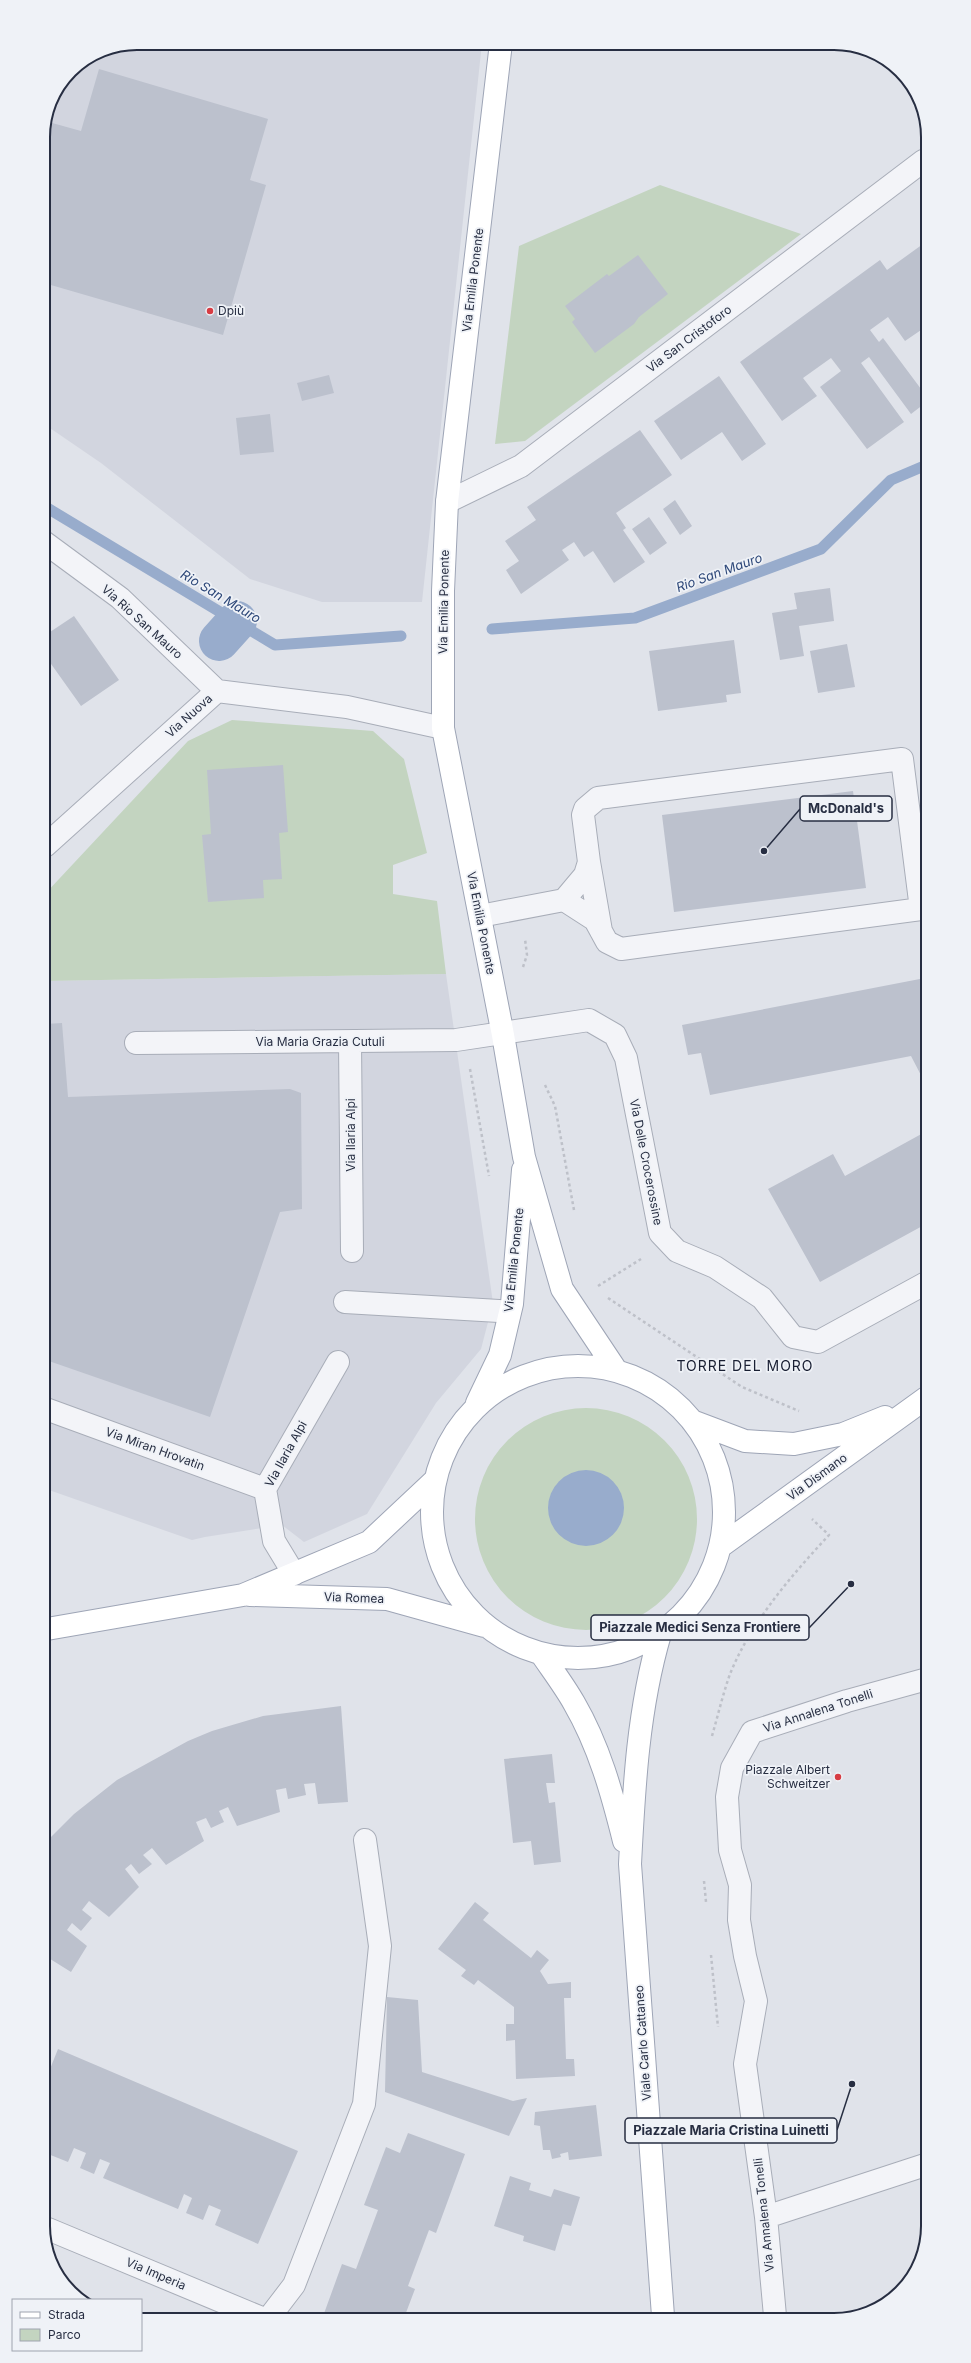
<svg xmlns="http://www.w3.org/2000/svg" width="971" height="2363" viewBox="0 0 971 2363" font-family="Inter,sans-serif">
  <style>
    .built { fill: #d2d5df }
    .green { fill: #c3d4c0 }
    .water { fill: #98accc }
    .lines { fill: none; stroke-linecap: round; stroke-linejoin: round }
    .stream { stroke: #98accc; stroke-width: 11 }
    .canal { stroke: #98accc; stroke-width: 40 }
    .building { fill: #bcc1cd }
    .minor-casing { stroke: #a8adb8; stroke-width: 24 }
    .major-casing { stroke: #9ea5b6; stroke-width: 24 }
    .path { stroke: #bec1c9; stroke-width: 2.5; stroke-dasharray: 3 3; stroke-linecap: butt }
    .minor { stroke: #f3f4f8; stroke-width: 22 }
    .major { stroke: #fff; stroke-width: 22 }
    .poi-dot { fill: #d73c43; stroke: #eff2f7; stroke-width: 1.5 }
    .labels { text-anchor: middle; stroke-width: 3.5; stroke-linejoin: round; paint-order: stroke }
    .street-label { font-size: 12px; fill: #272e42; stroke: #eff2f7 }
    .poi-label { font-size: 12px; fill: #272e42; stroke: #eff2f7; text-anchor: start }
    .water-label { font-size: 13px; font-style: italic; fill: #2e4879; stroke: #eff2f7 }
    .quarter-label { font-size: 14px; letter-spacing: 1px; fill: #191f33; stroke: #eff2f7 }
    .rim { fill: none; stroke: #272e42; stroke-width: 2 }
    .leader { fill: none; stroke: #272e42; stroke-width: 1.5 }
    .callout-dot { fill: #272e42; stroke: #eff2f7; stroke-width: 1.5 }
    .callout { fill: #eff2f7; stroke: #272e42; stroke-width: 1.5 }
    .callout-label { font-size: 13px; text-anchor: middle; font-weight: bold; fill: #272e42 }
  </style>
  <rect width="100%" height="100%" fill="#e0e3ea"/>
  <path class="built" d="M137,43H482L422,602H322L250,579L101,463L44,424L43,131L50,101L71,70L101,50Z
    M446,974L493,1303L481,1349L436,1403L367,1514L304,1542L282,1525L205,1537L192,1540L46,1489L45,981Z"/>
  <path class="green" d="M660,185L801,234L525,441L495,444L519,246Z
    M232,720L373,731L404,759L427,853L393,865V894L437,901L446,974L45,981V894L188,741Z
    M475 1519a111 111 0 1 1 222 0a111 111 0 1 1-222 0Z"/>
  <path class="water" d="M548 1508a38 38 0 1 1 76 0a38 38 0 1 1-76 0Z"/>
  <g class="lines">
    <path class="stream" d="M44,506L275,645L401,636
      M492,629L635,618L821,549L891,480L924,466"/>
    <path class="canal" d="M219,641L237,621"/>
  </g>
  <path class="building" d="M99,69L268,119L250,180L266,185L223,335L44,283L43,131L45,121L81,131Z
    M923,244L924,328L905,341L888,317L870,330L879,342L883,338L924,393V404L911,414L869,357L861,363L904,422L867,449L820,387L841,371L831,358L803,378L817,396L782,421L740,362L880,260L887,270Z
    M638,255L668,294L639,317L634,324L595,353L572,322L575,319L565,306L607,274L609,276Z
    M329,375L334,393L302,401L297,383Z
    M719,376L766,444L742,461L722,432L681,460L654,421Z
    M270,414L274,452L240,455L236,418Z
    M640,430L672,475L616,513L626,528L623,530L645,562L614,583L593,551L584,557L574,542L562,550L569,560L521,594L506,570L519,561L505,541L536,520L527,507Z
    M675,500L692,526L680,535L663,509Z
    M649,517L667,543L650,555L632,529Z
    M830,588L834,621L799,626L804,656L780,660L772,613L797,609L794,593Z
    M74,616L119,680L81,706L44,654V636Z
    M734,640L741,693L726,695L727,702L658,711L649,651Z
    M847,644L855,687L818,693L810,651Z
    M45,732L50,737L45,742Z
    M283,765L288,832L279,833L282,879L263,880L264,898L208,902L202,835L211,834L207,770Z
    M853,791L866,888L674,912L662,815Z
    M925,978V1083L911,1056L710,1095L701,1053L688,1055L682,1025Z
    M62,1023L68,1097L290,1089L301,1093L302,1209L280,1212L210,1417L46,1360L45,1024Z
    M925,1132L926,1224L820,1282L768,1189L833,1154L845,1176Z
    M341,1706L348,1802L318,1804L315,1783L304,1784L306,1795L288,1799L286,1788L276,1790L280,1812L237,1826L228,1807L219,1811L224,1822L211,1828L206,1818L196,1822L204,1841L166,1865L152,1848L143,1855L152,1864L139,1874L131,1864L125,1869L139,1887L109,1917L89,1901L82,1910L92,1918L81,1931L72,1923L67,1930L87,1946L71,1972L47,1957V1841L74,1814L117,1780L188,1741L212,1731L263,1716Z
    M552,1754L555,1783H546L549,1803L555,1802L561,1862L534,1865L531,1841L513,1843L504,1759Z
    M475,1902L489,1913L483,1920L531,1958L537,1950L549,1960L540,1971L548,1984L571,1982V1998H564L566,2059H574L575,2076L516,2079L515,2040L506,2041V2024H514V2007L478,1980L474,1985L461,1976L466,1970L438,1949Z
    M387,1997L418,2000L422,2072L513,2101L527,2098L509,2136L385,2092Z
    M58,2049L298,2151L258,2244L215,2225L221,2210L209,2205L203,2220L186,2213L192,2198L184,2194L178,2209L103,2178L110,2163L100,2159L94,2174L80,2168L86,2153L74,2148L68,2162L48,2154V2074Z
    M596,2105L602,2156L569,2160L568,2152L560,2154L561,2157L552,2159L550,2150H543L540,2126L534,2125L535,2112Z
    M408,2133L465,2154L436,2233L429,2230L408,2286L415,2289L404,2318L322,2319L342,2264L356,2269L378,2210L364,2205L386,2147L400,2153Z
    M510,2176L531,2183L529,2190L551,2197L554,2189L580,2197L571,2226L563,2224L555,2251L523,2241L524,2236L494,2226Z"/>
  <g class="lines">
    <defs>
      <path id="minor" d="M447,502L521,466L923,161
        M44,542L120,598L217,691
        M902,759L921,909L621,949L607,942L595,920L564,900L585,875L589,862L583,815L585,809L598,798Z
        M45,846L217,691L347,707L443,728
        M589,862L601,931
        M480,916L564,900
        M350,1042L352,1251
        M136,1043L456,1040L589,1020L615,1035L626,1058L660,1233L677,1251L715,1267L762,1298L793,1337L818,1342L926,1283
        M345,1302L499,1311
        M46,1409L265,1489
        M294,1574L274,1541L265,1489L338,1362
        M766,2217L928,2164
        M48,2229L264,2319
        M775,2316L766,2217L745,2064L756,2001L745,1956L739,1920L740,1885L730,1850L727,1797L732,1768L752,1732L847,1701L927,1679
        M268,2319L294,2285L364,2104L380,1946L365,1840"/>
      <path id="major" d="M501,43L447,502L443,591V728L503,1035L524,1157L562,1289L616,1370
        M432 1512a146 146 0 1 1 292 0a146 146 0 1 1-292 0Z
        M477,1403L500,1355L512,1304L523,1170
        M692,1421L745,1441L794,1444L843,1434L885,1417
        M721,1546L926,1398
        M250,1595L387,1599L484,1626
        M47,1629L243,1595L369,1542L434,1481
        M660,1634C638,1709 634,1787 630,1864L663,2316
        M542,1655C553,1671 565,1687 574,1703C599,1746 612,1793 624,1841"/>
    </defs>
    <use href="#minor" class="minor-casing"/>
    <use href="#major" class="major-casing"/>
    <path class="path" d="M523,967L527,955L525,939
      M470,1069L489,1176
      M545,1085L555,1106L574,1210
      M598,1286L641,1259
      M608,1298L742,1387L799,1411
      M712,1736C718,1715 723,1694 730,1674C751,1622 791,1576 829,1535L812,1519
      M704,1881L706,1902
      M711,1955L718,2027"/>
    <use href="#minor" class="minor"/>
    <use href="#major" class="major"/>
  </g>
  <g class="poi-dot">
    <circle cx="210" cy="311" r="4"/>
    <circle cx="838" cy="1777" r="4"/>
  </g>
  <g class="labels">
    <g class="street-label">
      <text transform="translate(473 280) rotate(-83)" y="4">Via Emilia Ponente</text>
      <text transform="translate(689 339) rotate(-37)" y="4">Via San Cristoforo</text>
      <text transform="translate(444 602) rotate(-89)" y="4">Via Emilia Ponente</text>
      <text transform="translate(142 622) rotate(42)" y="4">Via Rio San Mauro</text>
      <text transform="translate(189 716) rotate(-42)" y="4">Via Nuova</text>
      <text transform="translate(481 923) rotate(79)" y="4">Via Emilia Ponente</text>
      <text x="320" y="1046">Via Maria Grazia Cutuli</text>
      <text transform="translate(351 1135) rotate(-90)" y="4">Via Ilaria Alpi</text>
      <text transform="translate(646 1162) rotate(79)" y="4">Via Delle Crocerossine</text>
      <text transform="translate(514 1260) rotate(-84)" y="4">Via Emilia Ponente</text>
      <text transform="translate(155 1449) rotate(20)" y="4">Via Miran Hrovatin</text>
      <text transform="translate(286 1454) rotate(-61)" y="4">Via Ilaria Alpi</text>
      <text transform="translate(817 1477) rotate(-36)" y="4">Via Dismano</text>
      <text transform="translate(354 1598) rotate(2)" y="4">Via Romea</text>
      <text transform="translate(818 1711) rotate(-18)" y="4">Via Annalena Tonelli</text>
      <text transform="translate(643 2043) rotate(-94)" y="4">Viale Carlo Cattaneo</text>
      <text transform="translate(764 2215) rotate(-96)" y="4">Via Annalena Tonelli</text>
      <text transform="translate(156 2274) rotate(23)" y="4">Via Imperia</text>
    </g>
    <g class="poi-label">
      <text x="218" y="315">Dpiù</text>
      <text x="830" y="1774" text-anchor="end">Piazzale Albert<tspan x="830" dy="14">Schweitzer</tspan></text>
    </g>
    <g class="water-label">
      <text transform="translate(719 572) rotate(-20)" y="5">Rio San Mauro</text>
      <text transform="translate(221 596) rotate(31)" y="5">Rio San Mauro</text>
    </g>
    <g class="quarter-label">
      <text x="745" y="1371">TORRE DEL MORO</text>
    </g>
  </g>
  <path d="M0 0H971V2363H0ZM137 50H834A87 87 0 0 1 921 137V2226A87 87 0 0 1 834 2313H137A87 87 0 0 1 50 2226V137A87 87 0 0 1 137 50Z" fill="#eff2f7" fill-rule="evenodd"/>
  <path class="rim" d="M137 50H834A87 87 0 0 1 921 137V2226A87 87 0 0 1 834 2313H137A87 87 0 0 1 50 2226V137A87 87 0 0 1 137 50Z"/>
  <path class="leader" d="M764 851L800 809M851 1584L809 1628M852 2084L837 2130"/>
  <g class="callout-dot">
    <circle cx="764" cy="851" r="4"/>
    <circle cx="851" cy="1584" r="4"/>
    <circle cx="852" cy="2084" r="4"/>
  </g>
  <g class="callout">
    <rect x="800" y="796" width="92" height="25" rx="4"/>
    <rect x="591" y="1615" width="218" height="25" rx="4"/>
    <rect x="625" y="2118" width="212" height="25" rx="4"/>
  </g>
  <g class="callout-label">
    <text x="846" y="813">McDonald's</text>
    <text x="700" y="1632">Piazzale Medici Senza Frontiere</text>
    <text x="731" y="2135">Piazzale Maria Cristina Luinetti</text>
  </g>
  <rect x="12" y="2299" width="130" height="52" fill="#eff2f7" stroke="#9fa4af"/>
  <rect x="20" y="2312" width="20" height="6" fill="#ffffff" stroke="#9fa4af"/>
  <text x="48" y="2319" font-size="12" fill="#272e42">Strada</text>
  <rect x="20" y="2329" width="20" height="12" fill="#c3d4c0" stroke="#9fa4af"/>
  <text x="48" y="2339" font-size="12" fill="#272e42">Parco</text>
</svg>
